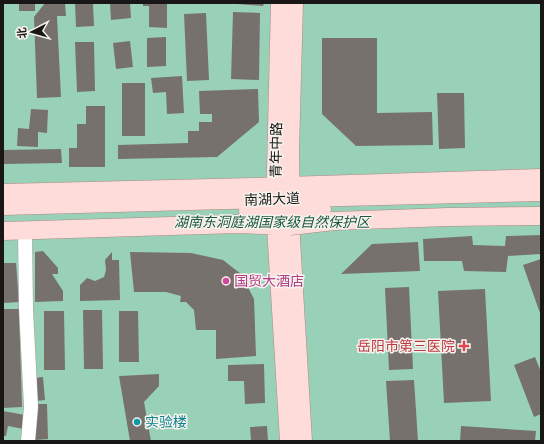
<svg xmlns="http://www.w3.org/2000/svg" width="544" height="444" viewBox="0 0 544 444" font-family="Lora,'Noto Sans SC',serif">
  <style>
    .green { fill: #99d1b8 }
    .building { fill: #77716e }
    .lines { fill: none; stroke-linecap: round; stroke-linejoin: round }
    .minor-casing { stroke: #a09d98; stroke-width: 15 }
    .major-casing { stroke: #ae8784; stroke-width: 19 }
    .minor { stroke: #fff; stroke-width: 14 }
    .major { stroke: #fedcd9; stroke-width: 18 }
    .major-bridge-casing { stroke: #ae8784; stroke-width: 19; stroke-linecap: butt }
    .major-bridge { stroke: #fedcd9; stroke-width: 18 }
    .hotel-dot { fill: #d1479c; stroke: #f7f3ee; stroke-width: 1.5 }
    .health-dot { fill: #e0444e; stroke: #f7f3ee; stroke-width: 1.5 }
    .culture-dot { fill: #0f9aa8; stroke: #f7f3ee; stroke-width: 1.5 }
    .labels { text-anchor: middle; stroke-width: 3; stroke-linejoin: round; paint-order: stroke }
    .street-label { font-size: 14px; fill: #181715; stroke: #f7f3ee }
    .park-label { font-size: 14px; font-style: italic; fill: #1c5942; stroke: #f7f3ee }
    .hotel-label { font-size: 14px; fill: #b23c85; stroke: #f7f3ee; text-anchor: start }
    .health-label { font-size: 14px; fill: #be3a42; stroke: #f7f3ee; text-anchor: end }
    .culture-label { font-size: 14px; fill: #0d838f; stroke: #f7f3ee; text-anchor: start }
  </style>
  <rect width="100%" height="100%" fill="#e9e6e0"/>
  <path class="green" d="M3,3H541V441H3Z"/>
  <path class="building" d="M19,3H35V11H19Z
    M45,3H65L66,16H57L61,97L37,98L34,17Z
    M75,3H93L94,26L76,27Z
    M110,3H130L131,18L111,20Z
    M143,3H167V28L149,27V6H143Z
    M237,3H264L263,6L237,4Z
    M233,12L260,13L259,80L231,79Z
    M206,13L209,80L187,81L184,14Z
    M166,37V66L147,67V38Z
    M322,38H377V113L432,112L433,145L356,146L322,114Z
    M130,41L133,67L116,69L113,43Z
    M75,42H94L95,91L77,92Z
    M182,76L184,113L167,114L166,92L153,93L151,78Z
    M122,83H145V136H122Z
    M258,89L259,122L217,157L118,159V145L188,143V131H199V122H212V114H200L199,91Z
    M437,93H464L465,148L439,149Z
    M86,106H105V167H69V148H77V124H86Z
    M31,109L48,110L47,133L38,132V147L17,146L18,128L29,129Z
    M61,149L62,163L3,164V150Z
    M541,235V254L508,256L506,272L464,271L462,261H424L423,239L472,236L473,245L505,246L506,236Z
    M418,242L420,271L341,274L372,244Z
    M43,251L58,268V274H52L63,291V301L35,302V252Z
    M112,252V260H119L120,300L80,301V285L87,278L95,281L104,277L106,270L105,260Z
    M130,252L191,253L223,260L241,274L254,299L256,356L216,359V330H196L194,310L186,302H180L181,296L166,292H134Z
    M541,259V316L523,265Z
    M3,263H16L19,302L3,303Z
    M409,287L413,369L389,370L385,288Z
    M485,289L491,401L444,403L438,291Z
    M3,309H19L22,407L3,408Z
    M83,310H102L103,369H84Z
    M44,311H64L65,370H44Z
    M119,311H138L139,362H119Z
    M535,357L541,372V414L534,417L514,365Z
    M264,364L265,403L245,404L244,381H228V365Z
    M159,374V386L144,402L151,441H130L119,376Z
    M43,377L45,400L36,401L33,378Z
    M414,380L418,441H390L386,381Z
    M34,404H47L48,439L35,440Z
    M3,411L25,415L24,429L8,426L6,436H3Z
    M267,426L268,441H251L250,427Z
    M461,426L536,431L535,441H460Z"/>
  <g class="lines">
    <defs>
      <path id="minor" d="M25,230L26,309L31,407L28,441"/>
      <path id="major" d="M280,3L275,210L289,441
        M294,3L290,150L291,240L303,441
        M3,193L254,187L541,178
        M304,198L541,192
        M3,206L264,199
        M248,211L322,209
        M299,225L334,221L448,217L541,216
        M3,231L238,224L288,226"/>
    </defs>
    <use href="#minor" class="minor-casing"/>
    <use href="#major" class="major-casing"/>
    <use href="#minor" class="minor"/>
    <use href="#major" class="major"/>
    <defs>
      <path id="major-bridge" d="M290,226L299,225"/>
    </defs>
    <use href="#major-bridge" class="major-bridge-casing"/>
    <use href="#major-bridge" class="major-bridge"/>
  </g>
  <circle class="hotel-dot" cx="226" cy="281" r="4"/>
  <path class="health-dot" d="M462 340h4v4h4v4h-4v4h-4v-4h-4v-4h4z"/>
  <circle class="culture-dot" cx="137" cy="422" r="4"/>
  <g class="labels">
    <g class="street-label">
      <text transform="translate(276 150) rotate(-89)" y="5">青年中路</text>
      <text transform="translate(272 199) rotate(-2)" y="5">南湖大道</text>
    </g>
    <g class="park-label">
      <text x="272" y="227">湖南东洞庭湖国家级自然保护区</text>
    </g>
    <g class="hotel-label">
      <text x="234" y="286">国贸大酒店</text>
    </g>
    <g class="health-label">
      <text x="455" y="351">岳阳市第三医院</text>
    </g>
    <g class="culture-label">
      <text x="145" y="427">实验楼</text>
    </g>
  </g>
  <rect width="544" height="444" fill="none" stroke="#181715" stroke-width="8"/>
  <g transform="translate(32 32) rotate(264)" stroke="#f7f3ee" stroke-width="3" paint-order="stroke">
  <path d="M0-3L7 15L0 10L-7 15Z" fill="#181715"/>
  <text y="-6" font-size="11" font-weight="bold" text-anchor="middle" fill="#181715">北</text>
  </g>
</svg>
